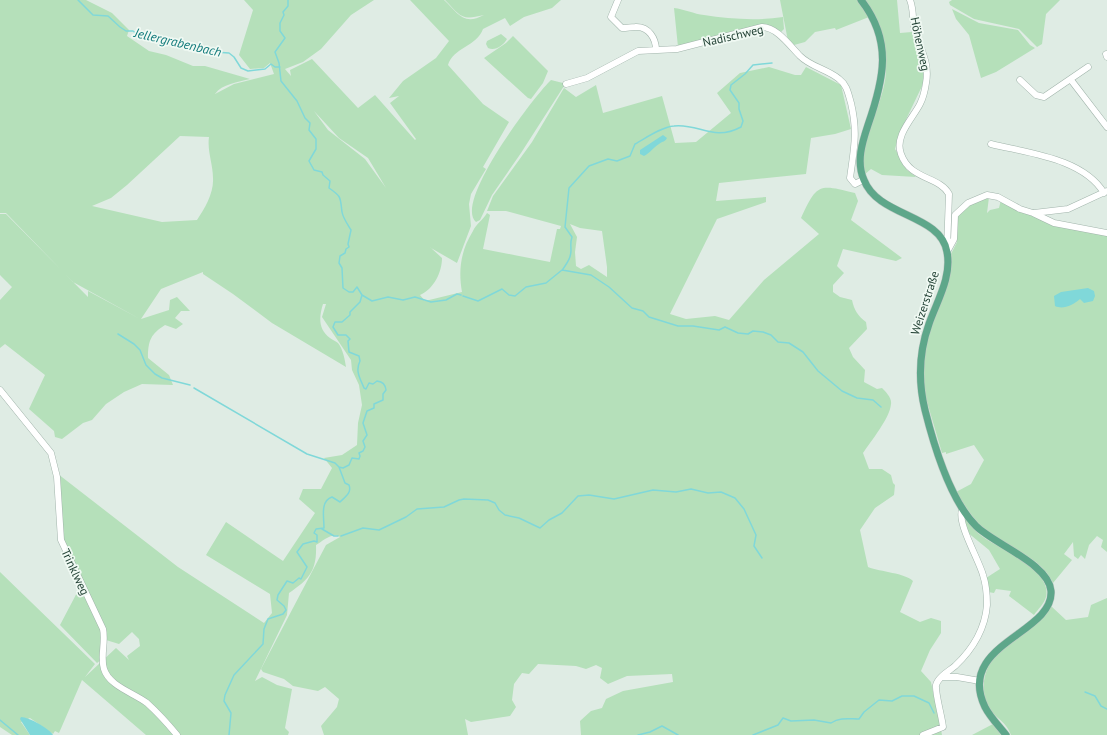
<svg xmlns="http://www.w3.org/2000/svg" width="1107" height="735" viewBox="0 0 1107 735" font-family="'PT Sans',sans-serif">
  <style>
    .green { fill: #b5e0ba; fill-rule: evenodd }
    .water { fill: #80d8d9 }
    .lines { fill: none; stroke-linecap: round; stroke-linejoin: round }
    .stream { stroke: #80d8d9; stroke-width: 1.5 }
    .minor-casing { stroke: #a1b4ab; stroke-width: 7 }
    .major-casing { stroke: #c0c9c5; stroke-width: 8 }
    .minor { stroke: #fff; stroke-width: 6 }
    .major { stroke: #5ea78a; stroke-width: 7 }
    .labels { text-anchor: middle; stroke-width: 3.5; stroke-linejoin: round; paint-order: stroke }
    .street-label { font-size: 12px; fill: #1e3e31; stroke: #f0f9f3 }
    .water-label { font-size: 13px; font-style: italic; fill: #117a7b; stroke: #f0f9f3 }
  </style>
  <rect width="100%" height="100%" fill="#dfece4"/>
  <path class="green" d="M0,0H86L112,13L129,30L127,36L149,51L166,55L193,66H205L250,79C238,82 222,84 215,94L234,84L274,74L270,63L264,68L250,69L239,55L253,10L244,0H374L351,15L321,49L303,62L285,69L291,76L290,70L312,59L358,108L375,95L415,140L416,139L390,103L399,96L389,98L403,81L436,58L449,41L410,0H444C458,13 463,26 484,15C460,21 461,16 445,0H561L552,8L524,17L510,26L505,18L483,29C477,46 453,48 448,65L483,104L509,122L483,167L486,169L471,194L469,204L471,226L457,263L431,248L421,238L430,247L442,258C442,272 434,289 420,295L425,301L462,292C458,270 461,250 473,231C476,224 483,220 487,213L490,215L483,249L550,262L557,229H560L561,226L506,211H487L493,196L532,142L564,88L576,97L596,85L603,113L662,96L675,143L696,142L731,113L717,93L740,73L769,67L795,75H801L806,67L841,85L851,129L835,134L811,138L806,174L719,183L716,201L766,197V202L717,219L670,314L686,319L715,316L729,320L764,280L819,234L801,218C817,183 819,184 855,193L858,201L851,220L902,258L896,261L843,249L837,266L844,273L833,285V292L840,297L852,300C854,310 858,316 866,322L867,329L849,348L853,357L865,370L864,382L877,389L882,388C886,392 892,398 891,404C890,418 871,441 863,453L869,469H882L891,475L893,483L895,485L894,495L875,508L860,530L868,567C881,572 905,573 913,581L900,612L920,622L931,618L941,621V633L930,650L921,671L931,682L942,735H581L580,721L591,711L602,708L606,699L623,691L673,682L672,674L627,676L608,684L600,678L602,668L596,665L586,669L576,666L538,664L529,674L522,673L514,684L512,700L516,707L510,716L471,722L465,719L468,735H324L321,726L337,707L339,699L325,687L318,691L293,686L284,679L263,672L261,669L326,545L340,537C332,532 323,541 316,545C317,571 309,579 289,593L287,615L255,681L262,677L277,685L292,689L285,728L289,732L288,735H146L82,680L59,733L55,731L53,734L30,718L21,722L30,735H12L0,727V572L95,664L85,677L116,648L129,660L127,656L140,646L139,639L132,632L119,644L106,640L61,536L58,474L178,567L264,623L272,613L270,594L206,555L226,522L283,561L315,513L299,499L303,489H321L332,468L324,458L342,455L357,445L358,423L362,405L359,385L352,370L351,360L322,317L326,304H323C319,317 318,329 330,338C332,340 336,341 338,343C343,349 345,360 346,367L272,323L233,294L203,274V272L161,289L141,319L169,310L170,300L177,297L190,311H181L175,318L183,324L176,329L165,325C151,334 148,340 148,358L169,375L173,385L142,384L124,392L106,404L92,420L83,423L62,439L55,437L54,431L29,409L45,375L5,344L0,348V300L12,287L0,275V214H6L88,297V291L140,319L73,282L6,213H0ZM314,111L339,138L368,158L386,188L365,159L328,130ZM180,136L209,137C207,151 213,164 213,178C214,193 205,208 197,220L162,222L92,206L111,198L127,185ZM570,224L580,228L602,231L607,267V277L589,265L581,269L576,266L575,252L577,237Z
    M780,0H857L869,17L836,30L835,28L815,32L805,42L794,45L788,41Z
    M864,0H897L900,33L912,32L922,59L924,82L900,132L895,149L907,170L916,177L882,175L871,169L864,175C857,137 888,102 886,64C885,50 869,15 864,0Z
    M952,0H1060L1046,14L1042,44L1037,47L1019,29L974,19L950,5L949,2Z
    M674,8C684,9 694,14 704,15C729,19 757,21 783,17L784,29L781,32L772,27L678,47Z
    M952,9L979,23L1018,30L1030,45L1035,48L996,72L981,78L969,35L956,19Z
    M501,34L507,39C503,46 495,51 488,48L486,44L487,41Z
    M513,36L548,71L543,83L531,99L528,98L484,58L506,43Z
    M551,80L563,83L564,86L521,153L492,195L480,220L476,222C453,203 534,96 551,80Z
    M989,197L987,213L990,210L999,208L1001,200L1028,213L1107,234V552L1101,547L1103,540L1097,536L1089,545L1085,559L1081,555L1078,559L1074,556L1073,542L1064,554L1072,560L1053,583C1041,557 1010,549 988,532C974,521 966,507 956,492L971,484L984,460L974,445L946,454V452L942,453L925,395L923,368L928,336L951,254L957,242L956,217L969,204Z
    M964,518C969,523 974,530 979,534C996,548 1053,569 1046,597C1044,604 1038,609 1034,615L1009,596L1011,591L996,589L994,593L988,592L986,578L1000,569L989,550L967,532Z
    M80,587L102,631L101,660L97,663L60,625Z
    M1107,598V735H1011C1008,727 1004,723 998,718C980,703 980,678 992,660L1051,606L1066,620L1088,617L1091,605Z
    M993,724L1001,735H972Z"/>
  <path class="water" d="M663,135L667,138C665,142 663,141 659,144C654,147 650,153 644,156L640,154V150Z
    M1088,288L1094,291L1095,296L1093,301L1084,303L1080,299C1073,305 1063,310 1055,306L1054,296L1061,292Z
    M21,717C29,717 50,729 53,735H30L20,719Z"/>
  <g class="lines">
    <path class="stream" d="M78,0L93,15L108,16L120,27L126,31H133L138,35L144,33L163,40H177L184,44L203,47L214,52L229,53L234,57L241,68L248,71L265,69L271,64L275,67H280
      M563,269C567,263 571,258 571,250C571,245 570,243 572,237L565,227L569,188L589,166L608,159L617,161L630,156L635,144C646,138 661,127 674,126C699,123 713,142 741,127L743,121L739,109V103L730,90L731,85L745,74L753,65L772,63
      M362,295L372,301L388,297L403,300L415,297L431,302L446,300L457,294L461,295
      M463,296L478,301L502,289L509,295L515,296L526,287L546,283L562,270L591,275L609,287L632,308L643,311L649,317L678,326H693L719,330L725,327L738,333L748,334L753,331L763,332L771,335L778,342L789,343L803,352L818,371L842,391L857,398L873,400L881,407
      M118,334L134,344L140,350L146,365L155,374L162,378L190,385
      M194,388L307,454L335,463L339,467
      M322,529L334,536H338
      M341,536L363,528L379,530L406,517L417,509L444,507L459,500L464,499L488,500L495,503L499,510L505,515L519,518L540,528L549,520L562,513L578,496L589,495L614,499L653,490L676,492L691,489L708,493L721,492L735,498L744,509L756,535L754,546L762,558
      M1085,692L1095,696L1101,706L1107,709
      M0,720L18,735
      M229,735L231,713L224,701L225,695L234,675L263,644L264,629L268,619L283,614L286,610L284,606L277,600L278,595L287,581L293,583L299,578L301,579L307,567L297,552L303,544L314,541L317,542V535L314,533L316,529L324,528C324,517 320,501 332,497L340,502C345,497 352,493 349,485L345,483L339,467L343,468L349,465L352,458L359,459L360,456L359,453L363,451L365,447L363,441L367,435L363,423L367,411L374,408V404L383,400V394L386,390C385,384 383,382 377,381L373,384L369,383L366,389L364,388C360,378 355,371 360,361L359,356L349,352L348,341L350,339L346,335H338L333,327L335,322H342L350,315V312L360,302L362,295L357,287L353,292H349L343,288L342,268L339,263L340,256L345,253L346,249L349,247L348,244L351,230C348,225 343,218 342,212C340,197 342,197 329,188L330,181L323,175L322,172L314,170L309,161L316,149V139L309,130L310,123L305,118L297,101L281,81L279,63L275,52L285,38L280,31V23L284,15L283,12L288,6V0
      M638,735L650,732L662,726L678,735
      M753,735L778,725L783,718L791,721L814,720L831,723C840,717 849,719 859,719L864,712L879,700L892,701L902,696H914L929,703L934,713"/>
    <defs>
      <path id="minor" d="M618,0L611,17L622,28C627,28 631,27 635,27C649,26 656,39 656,50
        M910,0C914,10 912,20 915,30C920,49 930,63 926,83C925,90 923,98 920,104C913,118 894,136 901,154C910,180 939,176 949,194L947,250
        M1106,54L1107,57
        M1020,80L1036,95L1044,97L1088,67
        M1071,80L1107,127
        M566,84L587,78L638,51L677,49L762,27C777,27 790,46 800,56C811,67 827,69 839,79C847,85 848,93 851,103C858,133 854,148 850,178L855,184L863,180
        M991,144C1027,153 1083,158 1104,193
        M1034,213L1068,209L1107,191
        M948,250L954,239L955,215L968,203L987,195L998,197L1020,209L1033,213L1054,223L1107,233
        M0,390L51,453L57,477L61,540L103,629C106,642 100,656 104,669C109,686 134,693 147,703C158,713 168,724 177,735
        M942,677H957L980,681
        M923,735L943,727C942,717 935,693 936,685C938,677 949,671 955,666C972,650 985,629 987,605C987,596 986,584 983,575C979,560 957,523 962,510"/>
      <path id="major" d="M861,0C893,41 884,79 868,125C862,143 856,162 864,180C878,217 941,214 947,252C952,277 937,301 929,324C919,352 918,381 925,410C934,446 950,500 976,526C994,544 1049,564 1051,591C1054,634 955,644 985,707C990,717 999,726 1006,735"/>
    </defs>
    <use href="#minor" class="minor-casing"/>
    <use href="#major" class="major-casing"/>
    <use href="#minor" class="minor"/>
    <use href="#major" class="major"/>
  </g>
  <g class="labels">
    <g class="street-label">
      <text transform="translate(733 36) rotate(-13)" y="4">Nadischweg</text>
      <text transform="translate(920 44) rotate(78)" y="4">Höhenweg</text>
      <text transform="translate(925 303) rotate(-72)" y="4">Weizerstraße</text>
      <text transform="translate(75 572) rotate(65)" y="4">Trinklweg</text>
    </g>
    <g class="water-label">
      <text transform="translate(178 42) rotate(13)" y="5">Jellergrabenbach</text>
    </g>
  </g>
</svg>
